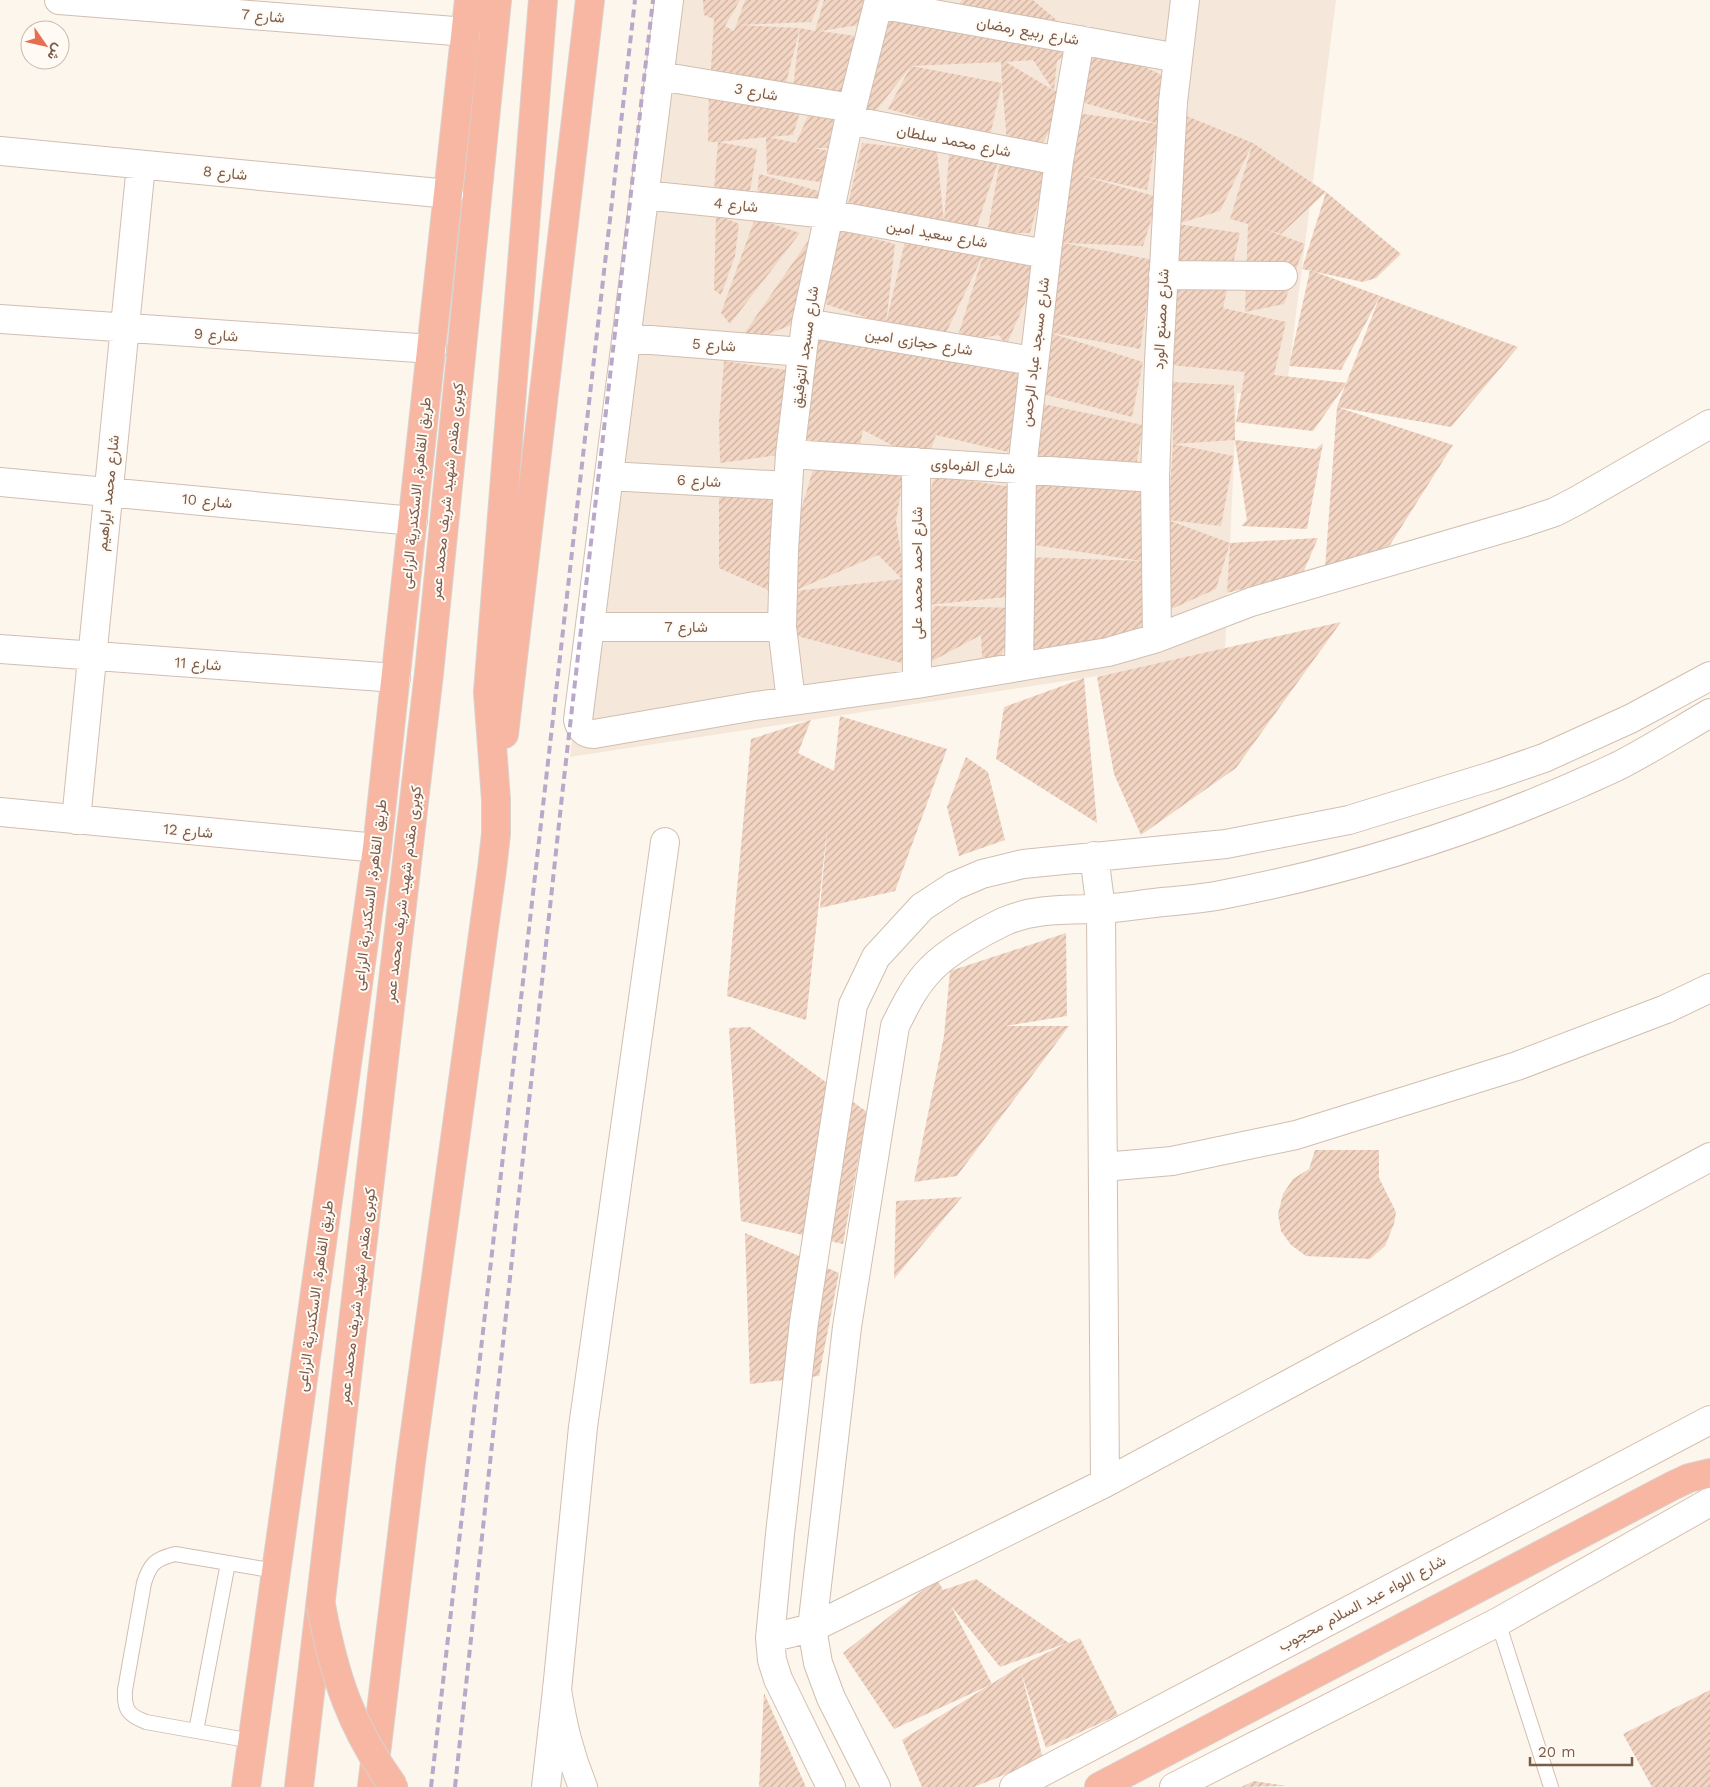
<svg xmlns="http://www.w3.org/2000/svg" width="1710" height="1787" viewBox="0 0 1710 1787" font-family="'Work Sans',Vazirmatn,sans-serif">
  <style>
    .residential { fill: #f5e8da }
    .building { fill: url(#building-hatch); fill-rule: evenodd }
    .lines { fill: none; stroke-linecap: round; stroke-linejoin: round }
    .lane-casing { stroke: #d1beb0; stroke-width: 16 }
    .street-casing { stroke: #d1beb0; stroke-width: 30 }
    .secondary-casing { stroke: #d6c0b0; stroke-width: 30 }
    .highway-casing { stroke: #dad1cd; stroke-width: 30 }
    .lane { stroke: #fff; stroke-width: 14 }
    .street { stroke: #fff; stroke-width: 28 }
    .secondary { stroke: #fff; stroke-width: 28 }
    .highway { stroke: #f7b7a3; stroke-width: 28 }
    .rail { stroke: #b9a8c9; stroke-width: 4; stroke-dasharray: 8 5; stroke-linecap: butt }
    .highway-bridge-casing { stroke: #dad1cd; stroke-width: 30; stroke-linecap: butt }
    .highway-bridge { stroke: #f7b7a3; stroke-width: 28 }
    .labels { text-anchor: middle; stroke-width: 4; stroke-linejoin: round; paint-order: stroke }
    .street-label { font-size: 15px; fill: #7a5c4d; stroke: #fffaf3 }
  </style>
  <defs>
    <pattern id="building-hatch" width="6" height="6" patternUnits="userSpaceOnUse" patternTransform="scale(1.25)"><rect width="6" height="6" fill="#f3d5c3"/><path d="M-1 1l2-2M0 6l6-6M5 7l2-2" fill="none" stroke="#cab0a1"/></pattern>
  </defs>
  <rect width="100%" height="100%" fill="#fdf6ec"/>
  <path class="residential" d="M658,0H1336L1286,393H1237L1225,651L1157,667L570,757Z"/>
  <path class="building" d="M703,0H740L725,26L734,31L745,0H820L811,22L738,25L800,28L785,87L710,84L714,19L704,15Z
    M824,0H870L866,24L820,31L862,37L844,94L793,88L800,28L815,31Z
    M962,0H1033L1080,40L1057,61L1054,90L1070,99L1034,156L1007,143L1002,83L990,136L888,109L911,66L1002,83L1001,62L911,66L871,117L852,108L891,12L939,30ZM1033,60L1053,90L1006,62Z
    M1092,43L1164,76L1159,124L1070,99Z
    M709,91L800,112L793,135L769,137L796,143L810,111L840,117L828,148H814L833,152L826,183L767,174L766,137L718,142L757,149L749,197L713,202L718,142H708Z
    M1068,112L1159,124L1147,190L1079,175L1158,197L1143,246L1063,243L1154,260L1140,349L1047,332L1143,362L1132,417L1030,391L1047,332L1063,243H1048Z
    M1184,115L1253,143L1326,192L1401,254L1376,278L1363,282L1302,269L1326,192L1281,234L1259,227L1305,244L1284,304L1245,312L1248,224L1230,219L1253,143L1220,211L1177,224L1240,233L1223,308L1286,322L1274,375L1347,383L1313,431L1236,422L1245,372L1170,365L1177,224L1166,227Z
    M950,140L1002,150L1046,174L1030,233H987L1002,150L975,232L847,209L862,143L937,151L944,223Z
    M759,174L822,192L812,225L755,218L800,233L730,324L721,313L755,218Z
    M716,214L739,224L735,256L721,295L714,290Z
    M908,228L984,253L945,335L886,324L822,303L840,230L895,244L886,324Z
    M812,235L794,324L735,347Z
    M983,256L1045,257L1006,346L999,335L956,342Z
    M1310,270L1380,296L1518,347L1451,427L1337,407L1453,445L1390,545L1324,581L1337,407L1380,296L1341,370L1289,366Z
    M817,325L1032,371L1008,452L936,435L926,463L863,430L859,450L790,454Z
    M724,361L787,370L779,455L720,463L719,422Z
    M1172,382L1234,385L1235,440L1316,449L1323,443L1307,529L1241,526L1247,520L1235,440L1173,444Z
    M1029,401L1143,425L1136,467L1036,470Z
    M1173,444L1234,456L1221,526L1168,520L1230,543L1318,538L1303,573L1227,593L1230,543L1216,589L1156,616L1168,520Z
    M1022,469L1156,495L1142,561L1149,631L1028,655V557L1142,561L1020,543Z
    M813,470L904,473L896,521L903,568L902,579L878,555L794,591L797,523Z
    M935,476L1012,487L1006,528L1007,597L917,606V531Z
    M719,495L775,500L768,590L719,568Z
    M902,579L905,664L797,636L794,591Z
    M934,606L1020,608L1000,659L982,657L981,635L917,669Z
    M1341,622L1236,768L1141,835L1114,774L1097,677Z
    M1084,678L1097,823L996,759L1004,707Z
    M840,716L947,749L895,891L820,908L828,821L806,1020L727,996L751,739L811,720L798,753L834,771Z
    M966,757L988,772L1005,840L959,856L947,807Z
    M1066,933L1067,1016L1005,1026H1069L957,1176L914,1182L944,1036L950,971Z
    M750,1027L867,1112L843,1244L741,1221L729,1028Z
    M1315,1150H1379V1178L1396,1212L1394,1224L1385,1246L1370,1259L1306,1256L1291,1245L1281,1231L1278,1214L1283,1194L1293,1179L1309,1169Z
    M962,1197L894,1279L896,1201Z
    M745,1233L839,1273L819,1376L750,1384Z
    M937,1579L943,1590L976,1579L1069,1643L1080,1638L1118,1715L1046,1748L1021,1672L1043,1759L974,1787H922L902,1740L1020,1666L1067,1643L1000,1667L951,1606L992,1684L894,1729L843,1653Z
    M1710,1690V1787H1652L1623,1734Z
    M764,1693L806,1787H759Z
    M1254,1781L1286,1786L1241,1787Z"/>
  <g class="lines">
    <defs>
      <path id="lane" d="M1498,1622L1551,1787
        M196,1731L228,1563
        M252,1741L146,1722C128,1715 124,1710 125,1690L144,1583C150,1564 155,1559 175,1554L276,1571"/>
      <path id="street" d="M59,0L467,32
        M669,0L578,720C580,729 585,734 594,734L755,706L917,684L1108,652L1157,638L1251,602L1522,523L1555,512L1578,500L1710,424
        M878,4L1178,58
        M659,76L852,108
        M849,120L1059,161
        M0,151L449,194
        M644,195L828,214L1046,254
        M1163,275L1283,276
        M0,319L432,349
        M806,323L1033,361
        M626,338L802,352
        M790,454L1155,478
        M916,462L917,684
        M609,476L788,486
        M0,482L413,521
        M590,627H782
        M1157,638L1155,478L1159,361L1173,102L1185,0
        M0,649L396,678
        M1019,667L1022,469L1048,243L1059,161L1080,40
        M791,701L782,627L784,551L790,454L806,323L849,120L879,0
        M0,812L377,848
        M76,820L141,165
        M1094,856L1101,909L1105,1483
        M1103,1167L1172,1161L1296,1135L1517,1066L1666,1009L1710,988
        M770,1638L812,1628L1105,1483L1710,1157
        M546,1787L557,1690L583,1427L665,842
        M831,1787L778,1679L772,1660L770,1638L780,1534L804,1322L853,1005L876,957L922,907L954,886L982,874L1023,864L1226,844L1349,820L1492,776L1544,758L1630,719L1710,676
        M876,1787L831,1698L818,1663L812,1628L847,1327L895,1026C905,1006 915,985 931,969C947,952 982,932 1003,922C1034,908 1066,910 1100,909C1121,908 1142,904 1163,902C1183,900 1202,899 1221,895C1357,869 1490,826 1616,767C1648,751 1679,731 1710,713"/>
      <path id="secondary" d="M557,1690C563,1726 569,1753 583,1787
        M1014,1787L1710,1420
        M1174,1787L1498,1622L1710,1502"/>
      <path id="highway" d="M504,734L590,0
        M246,1787L377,848L469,0
        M299,1787L429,673L497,0
        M372,1787L411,1461L492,869L496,834V800L488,692L543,0
        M1099,1787L1672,1486L1689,1478L1710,1473"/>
    </defs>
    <use href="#lane" class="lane-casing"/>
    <use href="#street" class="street-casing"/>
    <use href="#secondary" class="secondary-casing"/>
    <use href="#highway" class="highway-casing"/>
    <use href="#lane" class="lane"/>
    <use href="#street" class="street"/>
    <use href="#secondary" class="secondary"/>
    <use href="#highway" class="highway"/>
    <path class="rail" d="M431,1787L635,0
      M455,1787L562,796L653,0"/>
    <defs>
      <path id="highway-bridge" d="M321,1605C334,1676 351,1728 394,1787"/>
    </defs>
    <use href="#highway-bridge" class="highway-bridge-casing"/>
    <use href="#highway-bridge" class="highway-bridge"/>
  </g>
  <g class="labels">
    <g class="street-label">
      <text transform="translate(263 16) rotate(5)" y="5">شارع 7</text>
      <text transform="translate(1028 31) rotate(10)" y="5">شارع ربيع رمضان</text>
      <text transform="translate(756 92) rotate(10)" y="5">شارع 3</text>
      <text transform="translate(954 141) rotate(11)" y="5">شارع محمد سلطان</text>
      <text transform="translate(225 173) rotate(5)" y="5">شارع 8</text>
      <text transform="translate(736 205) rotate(6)" y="5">شارع 4</text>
      <text transform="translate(937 234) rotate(10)" y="5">شارع سعيد امين</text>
      <text transform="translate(1161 319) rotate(-87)" y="5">شارع مصنع الورد</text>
      <text transform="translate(216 335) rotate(4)" y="5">شارع 9</text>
      <text transform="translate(919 342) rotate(9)" y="5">شارع حجازى امين</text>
      <text transform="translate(714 345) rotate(4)" y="5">شارع 5</text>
      <text transform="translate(805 347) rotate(-82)" y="5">شارع مسجد التوفيق</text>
      <text transform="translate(1035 352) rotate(-83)" y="5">شارع مسجد عباد الرحمن</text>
      <text transform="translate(973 466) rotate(4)" y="5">شارع الفرماوى</text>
      <text transform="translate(699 481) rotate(3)" y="5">شارع 6</text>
      <text transform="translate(447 491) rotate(-84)" y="5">كوبرى مقدم شهيد شريف محمد عمر</text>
      <text transform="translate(108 493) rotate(-84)" y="5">شارع محمد ابراهيم</text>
      <text transform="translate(416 493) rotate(-84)" y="5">طريق القاهرة, الاسكندرية الزراعى</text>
      <text transform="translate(207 501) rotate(5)" y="5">شارع 10</text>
      <text transform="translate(917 573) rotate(-90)" y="5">شارع احمد محمد على</text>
      <text x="686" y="632">شارع 7</text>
      <text transform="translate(198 664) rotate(4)" y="5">شارع 11</text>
      <text transform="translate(188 831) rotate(5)" y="5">شارع 12</text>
      <text transform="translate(403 894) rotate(-83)" y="5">كوبرى مقدم شهيد شريف محمد عمر</text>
      <text transform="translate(370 895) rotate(-83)" y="5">طريق القاهرة, الاسكندرية الزراعى</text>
      <text transform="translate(315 1296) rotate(-82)" y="5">طريق القاهرة, الاسكندرية الزراعى</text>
      <text transform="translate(357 1296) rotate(-83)" y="5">كوبرى مقدم شهيد شريف محمد عمر</text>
      <text transform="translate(1362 1603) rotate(-28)" y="5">شارع اللواء عبد السلام محجوب</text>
    </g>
  </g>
  <g transform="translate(45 45) rotate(124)"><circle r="24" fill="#fffaf3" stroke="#cabbb1"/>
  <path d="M0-4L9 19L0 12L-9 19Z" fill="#e76f51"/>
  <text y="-8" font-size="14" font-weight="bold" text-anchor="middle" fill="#7a5c4d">ش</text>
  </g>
  <path d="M1530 1757v8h102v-8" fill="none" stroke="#7a5c4d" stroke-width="2.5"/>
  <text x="1538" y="1757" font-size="15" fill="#7a5c4d" stroke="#fffaf3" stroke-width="4" paint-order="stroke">20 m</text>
</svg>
